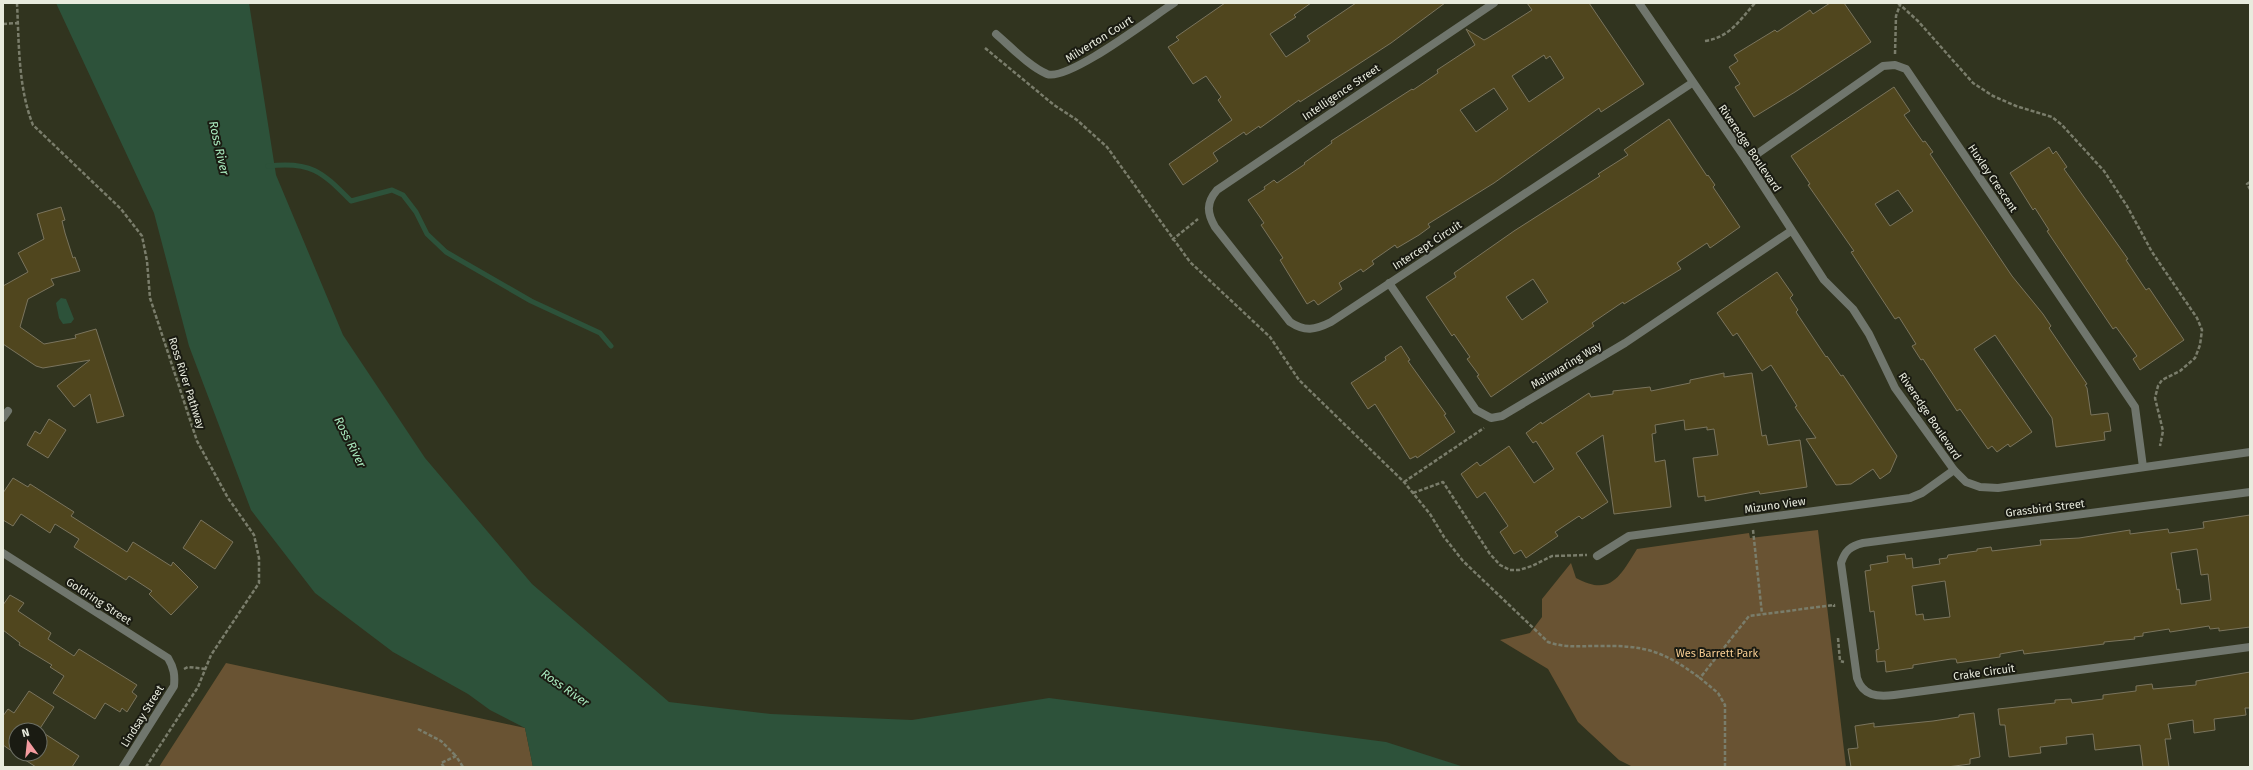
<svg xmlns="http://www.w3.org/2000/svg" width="2253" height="770" viewBox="0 0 2253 770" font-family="'Fira Sans',sans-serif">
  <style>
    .green { fill: #695333 }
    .water { fill: #2d523a }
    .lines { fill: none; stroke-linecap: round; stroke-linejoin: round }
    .stream { stroke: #2d523a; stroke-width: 5 }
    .building { fill: #50461e; stroke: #7a745d; fill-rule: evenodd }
    .path { stroke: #7a7d6b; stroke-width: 2.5; stroke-dasharray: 4 2; stroke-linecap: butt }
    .minor { stroke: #70766d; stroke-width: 8 }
    .tertiary { stroke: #70766d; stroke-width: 8 }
    .labels { text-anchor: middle; stroke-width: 4; stroke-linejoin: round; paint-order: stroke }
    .street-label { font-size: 11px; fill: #e8ebdd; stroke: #1a1b12 }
    .park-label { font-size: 11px; fill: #f8ce93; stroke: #1a1b12 }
    .water-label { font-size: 12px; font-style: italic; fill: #abecc0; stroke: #1a1b12 }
  </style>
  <rect width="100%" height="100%" fill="#31341f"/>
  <path class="green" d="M1818,530L1846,767H1633L1619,760L1578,722L1548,669L1500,640L1530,633L1542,617V599L1571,563L1576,578C1611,597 1620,576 1637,549L1749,533L1750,538Z
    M226,663L525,728L533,767H159Z"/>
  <path class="water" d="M56,3H249L276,175L343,335L425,458L532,584L669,702L771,714L912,720L1049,698L1386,742L1464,767H533L525,728L490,710L468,694L393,652L315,593L251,510L189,346L154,213Z
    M61,298L66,299L74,319L71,323L63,324L59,318L56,303Z"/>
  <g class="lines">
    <path class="stream" d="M268,166C312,161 322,172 351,201L392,190L403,195L416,212L427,234L446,252L531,301L600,333L611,346"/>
  </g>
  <path class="building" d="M1225,3H1311L1294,15L1296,17L1270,34L1286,57L1310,41L1307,36L1356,3H1445L1391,43L1300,102L1299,100L1260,128L1259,126L1246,135L1244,132L1213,153L1218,161L1183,185L1169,164L1232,120L1218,100L1221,97L1206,76L1193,84L1168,47L1179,40L1176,37Z
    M1527,3H1589L1644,84L1601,112L1599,108L1494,183L1428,224L1430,227L1419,235L1397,248L1395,245L1372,261L1374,264L1363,272L1361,269L1339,283L1342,289L1318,305L1314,300L1307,304L1280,260L1283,258L1261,225L1264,223L1248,200L1265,189L1264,187L1274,180L1277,183L1305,164L1304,163L1332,143L1331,141L1412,89L1413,90L1438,73L1437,70L1475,45L1466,29L1484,40L1488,38L1532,10ZM1544,55L1546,59L1550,56L1564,78L1529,102L1512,76ZM1494,88L1508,109L1476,132L1460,110Z
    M1830,3H1844L1871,42L1795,92L1754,117L1735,87L1740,84L1729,67L1738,61L1734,55L1775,30L1777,32L1810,10L1813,14Z
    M1894,87L1910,111L1904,115L1923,142L1925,141L1933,152L1930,154L2012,276L2043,314L2051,326L2049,328L2087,384L2085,385L2087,388L2091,415L2108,413L2111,431L2104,432L2105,440L2056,447L2052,418L1995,335L1974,349L2032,432L2010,447L2008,444L1997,452L1992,446L1988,449L1960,409L1957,411L1923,359L1921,360L1912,346L1916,344L1899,317L1895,319L1851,252L1854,251L1808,185L1810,184L1791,156ZM1898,190L1913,211L1890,226L1875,204Z
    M1669,119L1707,176L1708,175L1715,185L1713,187L1740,227L1710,248L1707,243L1677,263L1681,269L1624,304L1623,302L1617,306L1592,323L1594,326L1491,397L1477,376L1479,375L1467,359L1470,357L1454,334L1452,336L1426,297L1456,277L1454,273L1514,231L1600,176L1598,174L1628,155L1624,150ZM1533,279L1548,302L1522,320L1506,297Z
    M2049,147L2053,154L2056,151L2067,167L2064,169L2128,259L2126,260L2146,290L2149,288L2184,340L2140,370L2133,359L2137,356L2116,327L2113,329L2047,231L2049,230L2035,208L2033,210L2010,173Z
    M61,207L65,220L62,221L65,233L73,258L75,257L80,271L51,279L54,285L28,299L20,327L44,344L76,338L75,335L96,329L124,416L97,423L90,394L74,407L57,386L90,360L43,368L36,366L3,344V286L28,272L18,253L44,239L37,214Z
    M1777,272L1793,295L1790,298L1798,310L1796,312L1826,357L1827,356L1841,376L1843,375L1897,456L1890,472L1880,479L1873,469L1851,484L1836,485L1806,439L1816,438L1795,407L1797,406L1771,365L1762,371L1737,333L1733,336L1717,313Z
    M1401,346L1410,360L1408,361L1446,414L1444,415L1455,432L1417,458L1416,456L1410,459L1375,404L1368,409L1351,383L1386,360L1385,357Z
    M1724,373V377L1752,373L1762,436L1766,435L1768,445L1800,440L1807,487L1760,494L1759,491L1705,501V496L1698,497L1693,458L1718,455L1714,429L1707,430V427L1685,430L1684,420L1655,425L1656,433L1652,434L1655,462L1665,460L1671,507L1614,514L1603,435L1576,453L1608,502L1582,519L1579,516L1555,532L1558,536L1526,558L1521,550L1514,554L1500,532L1508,526L1485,492L1477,498L1461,474L1477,462L1480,466L1509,446L1534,483L1554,469L1536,441L1533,443L1526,433L1541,422L1542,424L1589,393L1591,397L1613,394V391L1650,387L1651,391L1690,383V380Z
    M49,419L66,430L48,458L27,445L35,431L40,434Z
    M13,478L28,487L30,484L74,512L71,516L127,552L133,542L171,566L173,562L198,587L171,615L149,594L152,591L129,576L126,580L74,547L79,539L55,524L50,533L21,514L13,526L3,520V493Z
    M2250,515V627L2219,631V628L2210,629L2209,626L2170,632L2169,629L2143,633V636L2134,637L2135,639L2104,642V644L2024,654L2023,650L2000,654V657L1957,663L1956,659H1951L1913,665V668L1886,672L1885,661L1877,662L1876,650L1879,649L1874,611L1870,612L1865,571L1871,570L1870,565L1888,562L1887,556L1905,554L1906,559L1912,558L1913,568L1940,564L1939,559L1947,558L1948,555L1977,551V549L1991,547L1992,551L2041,545L2040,540L2079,538L2130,530V534L2168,529L2169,533L2204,528L2203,522ZM2197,549L2201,575L2208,574L2211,600L2181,604L2179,589L2177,590L2171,553ZM1945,581L1950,617L1924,620L1923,614L1916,615L1912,586Z
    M201,520L233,542L215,569L183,548Z
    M10,595L24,603L18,611L51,633L48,639L74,656L79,649L137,685L132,692L137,696L127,712L122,708L120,712L105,703L95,719L53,693L64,676L50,667L52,665L19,645L20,643L3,630V605Z
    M2250,672V708H2245L2246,715L2214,719L2215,730L2194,733L2193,720L2168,724L2171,739H2165L2169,767H2143L2140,745L2095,750L2093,734L2066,737L2067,744L2040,747L2041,753L2009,757L2005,725H2000L1998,709L2055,703V700L2071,699L2072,703L2103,699V695L2136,691V686L2152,684L2153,689L2196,685V681Z
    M29,691L54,707L39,730L79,756L72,767H36L16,754H40V730H16V754L3,745V716L8,709L14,713Z
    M1974,713L1980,757L1970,759V764L1947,767H1851L1848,749L1858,748L1855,726L1874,723V727L1933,721L1959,717V715Z"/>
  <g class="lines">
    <path class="path" d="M17,3C19,42 18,88 33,125L121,209L142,236L147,261L150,298L197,441L228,498L254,535L259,558V583L211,655L198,687L146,767
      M1898,3L1918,21L1973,83L1993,96L2016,106L2052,117L2062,125L2104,171L2127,206L2152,252L2197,318L2202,330L2200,345L2195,358L2180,371L2162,380L2158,386L2155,398L2163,431L2160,446
      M3,24L18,23
      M1705,41C1730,37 1739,21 1755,3
      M985,48L1054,105L1077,120L1107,147L1190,262L1270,337L1299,380L1404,482L1430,514L1444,537L1463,561L1548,642C1565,648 1579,646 1597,646C1644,645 1662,650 1700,678
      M1895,54L1896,16L1900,5
      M2250,182L2247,184L2250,189
      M1172,240L1198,219
      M1404,482L1484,428
      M1413,493L1443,482L1490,554L1500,565L1510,570H1519L1532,566L1552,556L1587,555
      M1753,530L1762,614
      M1838,638L1840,661L1844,662
      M184,669L188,667L206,669
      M418,729L441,741L456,756
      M444,767L441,763L456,756L463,767
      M1725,767V705L1718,693L1700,678L1749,616L1834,605V607"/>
    <path class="minor" d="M1494,3L1217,190C1206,203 1207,213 1215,227L1290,322C1305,332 1315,330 1331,322L1692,83
      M996,34C1010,46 1030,67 1047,74C1068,82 1152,17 1174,3
      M1747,161L1883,66L1895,65L1906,69L2135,407L2143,467
      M1389,283L1476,410L1491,418L1502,416L1625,343L1791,231
      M3,418L8,411
      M2250,492L1863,543C1850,546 1845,551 1841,563L1857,678C1863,696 1877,697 1894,695L2250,647
      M3,553L168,658C174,668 175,675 174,686L123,767
      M1597,556L1629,536L1910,498L1922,493L1954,470"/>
    <path class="tertiary" d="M1639,3L1747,161L1824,280L1853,309L1869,334L1895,388L1954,470L1966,482L1980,487L1998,488L2250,452"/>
  </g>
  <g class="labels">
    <g class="street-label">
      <text transform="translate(1099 39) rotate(-32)" y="4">Milverton Court</text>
      <text transform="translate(1341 92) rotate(-34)" y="4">Intelligence Street</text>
      <text transform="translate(1750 148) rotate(56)" y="4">Riveredge Boulevard</text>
      <text transform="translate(1993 178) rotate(56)" y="4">Huxley Crescent</text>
      <text transform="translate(1427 245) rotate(-33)" y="4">Intercept Circuit</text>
      <text transform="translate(1566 365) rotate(-31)" y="4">Mainwaring Way</text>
      <text transform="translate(187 383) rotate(72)" y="4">Ross River Pathway</text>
      <text transform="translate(1930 416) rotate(56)" y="4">Riveredge Boulevard</text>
      <text transform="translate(1775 505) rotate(-8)" y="4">Mizuno View</text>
      <text transform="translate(2045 508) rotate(-7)" y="4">Grassbird Street</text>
      <text transform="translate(99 601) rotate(33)" y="4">Goldring Street</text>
      <text transform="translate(1984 672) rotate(-8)" y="4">Crake Circuit</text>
      <text transform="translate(142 716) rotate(-58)" y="4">Lindsay Street</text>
    </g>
    <g class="park-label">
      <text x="1717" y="657">Wes Barrett Park</text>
    </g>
    <g class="water-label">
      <text transform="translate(219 148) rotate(77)" y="4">Ross River</text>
      <text transform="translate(350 442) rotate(63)" y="4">Ross River</text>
      <text transform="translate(565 688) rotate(35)" y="4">Ross River</text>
    </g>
  </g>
  <rect width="2253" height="770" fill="none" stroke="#e8ebdd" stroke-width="8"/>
  <g transform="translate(28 742) rotate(345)"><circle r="19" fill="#1a1b12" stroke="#6c6e63"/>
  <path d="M0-3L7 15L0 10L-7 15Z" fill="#f49b9f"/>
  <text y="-6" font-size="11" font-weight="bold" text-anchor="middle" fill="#e8ebdd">N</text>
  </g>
</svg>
